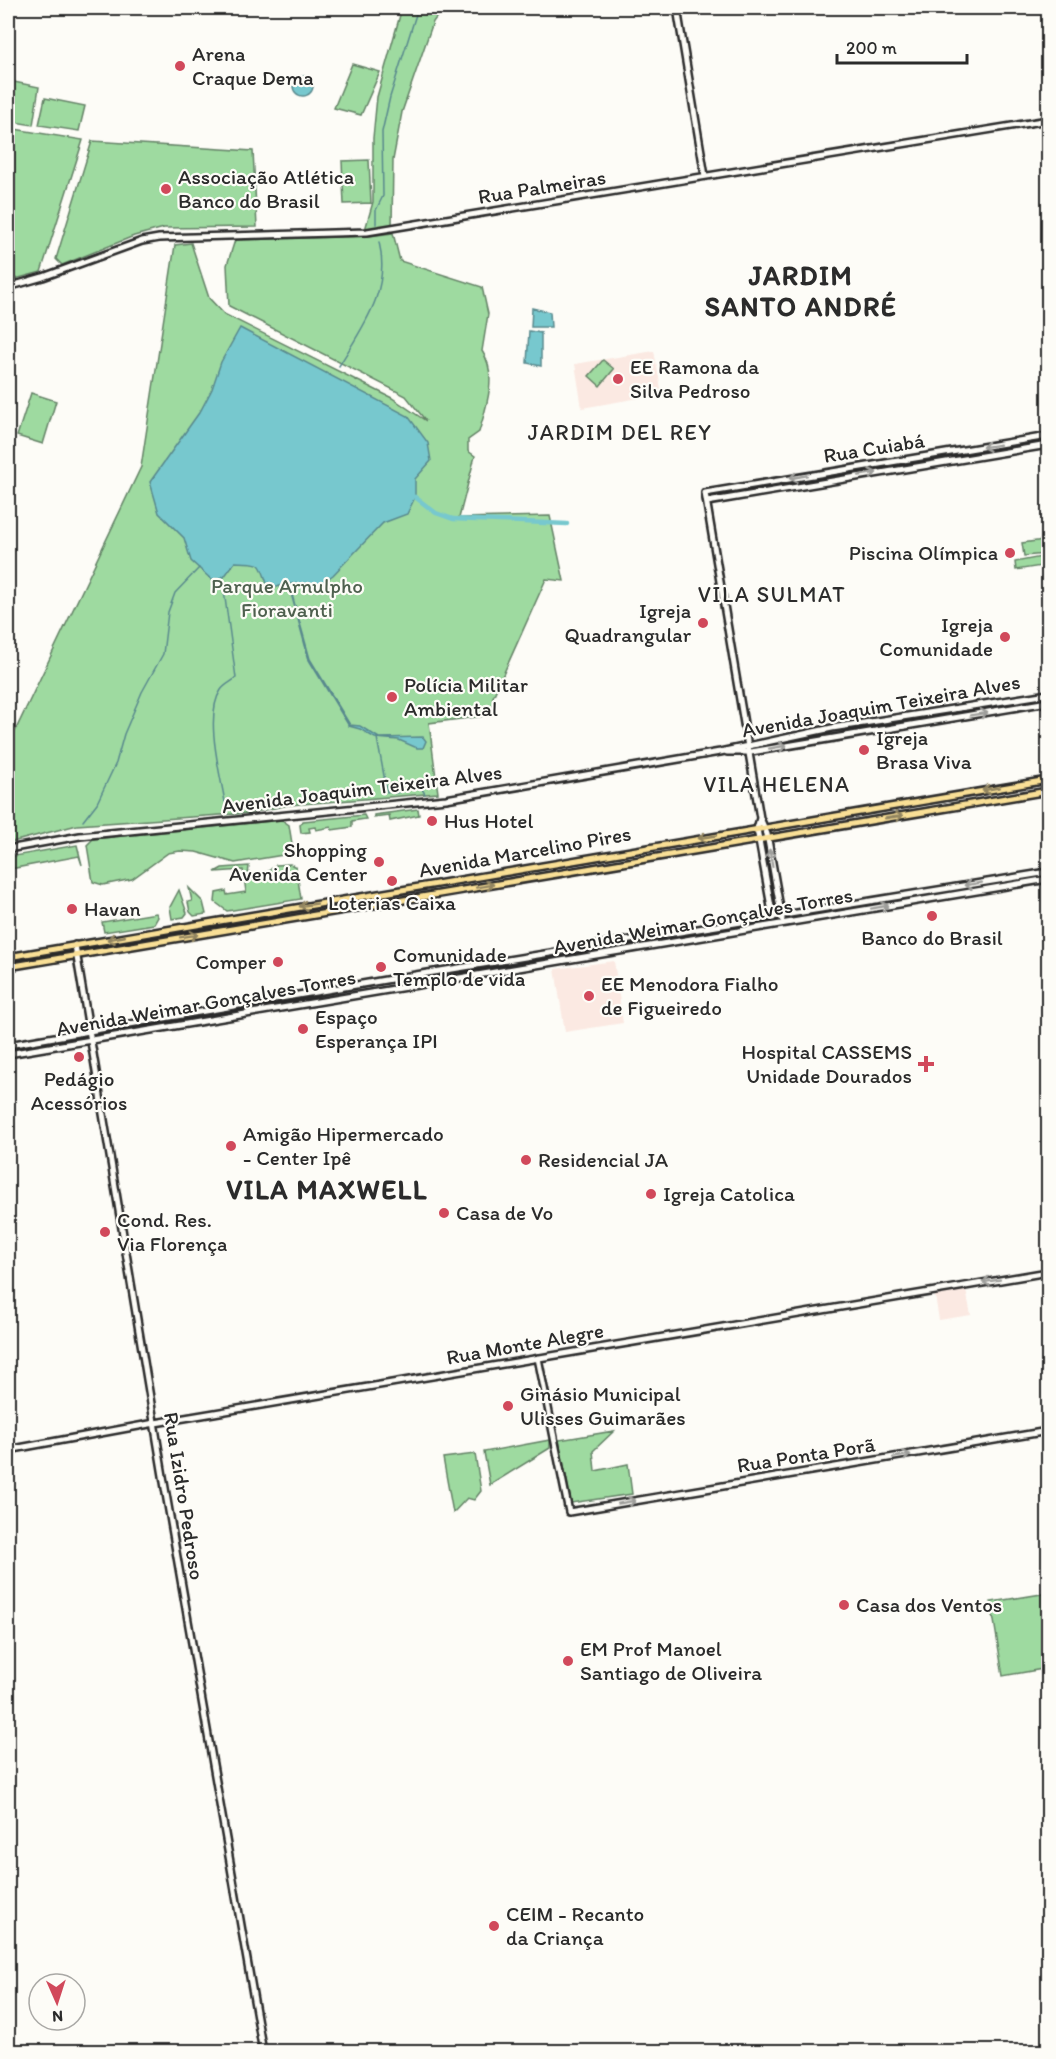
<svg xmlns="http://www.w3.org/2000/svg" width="1056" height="2059" viewBox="0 0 1056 2059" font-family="Itim,sans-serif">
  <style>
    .built { fill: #fbe9e2 }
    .green { fill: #9edaa0; stroke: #648266; stroke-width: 1.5 }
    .water { fill: #77c8ce; stroke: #59898d; stroke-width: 1.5 }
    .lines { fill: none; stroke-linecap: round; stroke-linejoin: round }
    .stream { stroke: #59898d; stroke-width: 1.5 }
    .canal { stroke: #77c8ce; stroke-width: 4.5 }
    .secondary-casing { stroke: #2b2b2b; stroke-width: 10 }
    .primary-casing { stroke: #2b2b2b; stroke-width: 10 }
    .secondary { stroke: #fdfcf7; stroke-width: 5 }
    .primary { stroke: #f9df96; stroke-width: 5 }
    .oneway { stroke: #9e9e9b }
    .oneway2 { stroke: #928560 }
    .poi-dot { fill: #d1495b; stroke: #fdfcf7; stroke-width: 2 }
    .labels { text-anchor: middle; stroke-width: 4.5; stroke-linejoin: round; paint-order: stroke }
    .poi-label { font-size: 21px; fill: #2b2b2b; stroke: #fdfcf7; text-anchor: start }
    .street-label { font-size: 21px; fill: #2b2b2b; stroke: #fdfcf7 }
    .park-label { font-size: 21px; fill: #4e604e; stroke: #fdfcf7 }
    .neighbourhood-label { font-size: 22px; letter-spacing: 1.5px; fill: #2b2b2b; stroke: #fdfcf7 }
    .district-label { font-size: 27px; font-weight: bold; letter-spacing: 1.5px; fill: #2b2b2b; stroke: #fdfcf7 }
  </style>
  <rect width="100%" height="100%" fill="#fdfcf7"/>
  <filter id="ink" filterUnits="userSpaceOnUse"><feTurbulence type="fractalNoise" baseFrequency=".0167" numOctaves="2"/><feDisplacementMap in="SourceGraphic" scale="12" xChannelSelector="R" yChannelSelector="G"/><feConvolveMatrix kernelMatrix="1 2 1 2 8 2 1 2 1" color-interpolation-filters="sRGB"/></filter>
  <g filter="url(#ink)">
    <path class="built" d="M654,351L662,394L582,408L575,364Z
      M614,961L623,1023L565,1032L555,969Z
      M966,1290L971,1315L939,1320L935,1296Z"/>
    <path class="green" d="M402,8H443L433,22L402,112L393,160L392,227L365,230L373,202V138L377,97Z
      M352,64L380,72L361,115L334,108Z
      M14,82L39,87L33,125L8,121Z
      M45,98L85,106L79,131L39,125Z
      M8,128L83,140L41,272L8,281Z
      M92,141L253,151L257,227L164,228L134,236L62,265L56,259Z
      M369,160L371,203L344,204L342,161Z
      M393,233L400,261L482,287L488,314L482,351C498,374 486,408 479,432L468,440V451L475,456L459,518L550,516L564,581L546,579L493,697L492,715L429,723L438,793L289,805L249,813L77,825L8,843V746L141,467L175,245L191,243L209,298L224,314L392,398L426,421L406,396L229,306L227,265L235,240L369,236Z
      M603,360L614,369L600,386L589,376Z
      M31,393L56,401L43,444L17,436Z
      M1044,540L1046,554L1024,556L1022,543Z
      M1046,556L1048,565L1016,570L1015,562Z
      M418,809L419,815L390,821L389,815L374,817V815Z
      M364,815L366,819L352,821V827L332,830L331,827L316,830L315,827L309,828L310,832L301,833L300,825L303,821Z
      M282,820L289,825L293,850L289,854L235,863L196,852L180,851L168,853L132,879L103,885L93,882L87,845L93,839Z
      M77,845L82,865L79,856L10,869L8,857Z
      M290,864L296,867L301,899L227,911L215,902L216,893L226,891L227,895L246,892L243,870L215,872L222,868L249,866L248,876L266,873L276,865Z
      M189,888L203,902L206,914L194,916L190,912L188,902L192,901Z
      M179,890L187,913L184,917L172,919L170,907Z
      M156,913L158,917L154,924L104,932L102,922Z
      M616,945V949L552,958L553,956Z
      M614,1431L593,1451L595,1471L628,1464L632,1494L571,1503L559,1440Z
      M550,1440V1448L490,1485L484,1452Z
      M475,1454L481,1491L474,1500L467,1498L453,1513L443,1458Z
      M1048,1593V1668L1003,1676L991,1602Z"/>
    <path class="water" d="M293 86a10 10 0 1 1 20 0a10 10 0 1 1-20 0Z
      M532,308L550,312L551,327H531Z
      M240,328L408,416L428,443L431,461L415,479V497L407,514L383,523L333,575L321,583L289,584L310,659L350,725L360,726L379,738L423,737L426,741L423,748H417L399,740L375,738L360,729L349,726L309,660L292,597L285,584L272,589L268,587C259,559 263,564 235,562L224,577L212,580L191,561L184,538L159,513L150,482L201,410L212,389L221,362Z
      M529,331L541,333V366L527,363Z"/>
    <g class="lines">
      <path class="stream" d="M376,224V210L383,196L382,132L390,97L418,8
        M339,366C363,326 391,291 379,242
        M222,576L236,678C231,682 224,685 221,690C204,715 220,773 225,802
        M377,738L387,792L396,793L419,784L425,794
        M83,821L97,803L116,763L124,734L142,692L163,654L168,612L175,593L199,568"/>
      <path class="canal" d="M415,497L436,513L453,519L567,524"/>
      <defs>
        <path id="secondary" d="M677,8L705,176
          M8,287L43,277L142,241L159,238L367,232L1048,120
          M707,502L1048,445
          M727,752H751L1048,702
          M760,818L757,829L773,918
          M8,849L80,836L446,799L720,752L832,728L1048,694
          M782,919L767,834L760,818L705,493L1048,436
          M75,945L165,1488L263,2052
          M8,1045L397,978L1048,872
          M8,1054L1048,879
          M538,1358L569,1512L1048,1431
          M8,1450L155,1423L1048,1272"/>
        <path id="primary" d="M8,957L1048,780
          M8,967L1048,791"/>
      </defs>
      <use href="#secondary" class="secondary-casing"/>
      <use href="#primary" class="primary-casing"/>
      <use href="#secondary" class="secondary"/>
      <use href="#primary" class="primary"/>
    </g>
    <defs><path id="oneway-shaft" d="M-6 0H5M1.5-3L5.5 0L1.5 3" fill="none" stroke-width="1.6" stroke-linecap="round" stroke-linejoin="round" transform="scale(1.5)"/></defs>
    <g class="oneway">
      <use href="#oneway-shaft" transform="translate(991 446) rotate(171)"/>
      <use href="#oneway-shaft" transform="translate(868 474) rotate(-10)"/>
      <use href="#oneway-shaft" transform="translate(798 477) rotate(170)"/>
      <use href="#oneway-shaft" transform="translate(979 714) rotate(-9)"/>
      <use href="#oneway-shaft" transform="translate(778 747) rotate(-10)"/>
      <use href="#oneway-shaft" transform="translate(771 858) rotate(-100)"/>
      <use href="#oneway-shaft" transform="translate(973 884) rotate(171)"/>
      <use href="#oneway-shaft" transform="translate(880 907) rotate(-10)"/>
      <use href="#oneway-shaft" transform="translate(991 1281) rotate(171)"/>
      <use href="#oneway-shaft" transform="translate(902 1456) rotate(-10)"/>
      <use href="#oneway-shaft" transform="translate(627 1502) rotate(-10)"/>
    </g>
    <g class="oneway2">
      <use href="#oneway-shaft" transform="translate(991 789) rotate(170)"/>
      <use href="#oneway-shaft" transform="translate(894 817) rotate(-9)"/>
      <use href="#oneway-shaft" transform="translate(707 837) rotate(171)"/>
      <use href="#oneway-shaft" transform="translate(485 886) rotate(-10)"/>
      <use href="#oneway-shaft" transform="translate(308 905) rotate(171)"/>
      <use href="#oneway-shaft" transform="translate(189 936) rotate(-9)"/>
      <use href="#oneway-shaft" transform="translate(116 938) rotate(169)"/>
    </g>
  </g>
  <g class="poi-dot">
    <circle cx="180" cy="66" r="6"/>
    <circle cx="166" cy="189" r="6"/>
    <circle cx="618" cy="379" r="6"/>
    <circle cx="1010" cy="553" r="6"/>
    <circle cx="703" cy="623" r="6"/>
    <circle cx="1005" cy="637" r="6"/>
    <circle cx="392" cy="697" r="6"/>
    <circle cx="864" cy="750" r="6"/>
    <circle cx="432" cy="821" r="6"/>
    <circle cx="379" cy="862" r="6"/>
    <circle cx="392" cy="881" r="6"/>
    <circle cx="72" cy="909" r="6"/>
    <circle cx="932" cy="916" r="6"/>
    <circle cx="278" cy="962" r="6"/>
    <circle cx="381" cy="967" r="6"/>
    <circle cx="589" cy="996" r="6"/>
    <circle cx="303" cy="1029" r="6"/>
    <circle cx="79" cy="1057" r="6"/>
    <path d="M923 1055h6v6h6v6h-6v6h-6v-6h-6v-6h6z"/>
    <circle cx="231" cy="1146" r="6"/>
    <circle cx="526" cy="1160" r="6"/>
    <circle cx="651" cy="1194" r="6"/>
    <circle cx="444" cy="1213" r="6"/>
    <circle cx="105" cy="1232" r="6"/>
    <circle cx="508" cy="1406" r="6"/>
    <circle cx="844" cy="1605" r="6"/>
    <circle cx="568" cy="1661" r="6"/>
    <circle cx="494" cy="1926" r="6"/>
  </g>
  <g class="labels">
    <g class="poi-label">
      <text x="192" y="61">Arena<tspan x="192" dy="24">Craque Dema</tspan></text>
      <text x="178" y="184">Associação Atlética<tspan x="178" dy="24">Banco do Brasil</tspan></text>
      <text x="630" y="374">EE Ramona da<tspan x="630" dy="24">Silva Pedroso</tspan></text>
      <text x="998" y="560" text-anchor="end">Piscina Olímpica</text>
      <text x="691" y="618" text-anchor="end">Igreja<tspan x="691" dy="24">Quadrangular</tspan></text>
      <text x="993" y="632" text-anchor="end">Igreja<tspan x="993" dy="24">Comunidade</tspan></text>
      <text x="404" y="692">Polícia Militar<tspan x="404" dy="24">Ambiental</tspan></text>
      <text x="876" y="745">Igreja<tspan x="876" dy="24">Brasa Viva</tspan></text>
      <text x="444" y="828">Hus Hotel</text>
      <text x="367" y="857" text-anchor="end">Shopping<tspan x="367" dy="24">Avenida Center</tspan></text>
      <text x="392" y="910" text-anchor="middle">Loterias Caixa</text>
      <text x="84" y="916">Havan</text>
      <text x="932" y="945" text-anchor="middle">Banco do Brasil</text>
      <text x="393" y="962">Comunidade<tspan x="393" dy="24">Templo de vida</tspan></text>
      <text x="266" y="969" text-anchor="end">Comper</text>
      <text x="601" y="991">EE Menodora Fialho<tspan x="601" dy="24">de Figueiredo</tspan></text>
      <text x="315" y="1024">Espaço<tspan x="315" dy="24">Esperança IPI</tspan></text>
      <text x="912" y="1059" text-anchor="end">Hospital CASSEMS<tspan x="912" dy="24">Unidade Dourados</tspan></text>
      <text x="79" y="1086" text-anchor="middle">Pedágio<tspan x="79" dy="24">Acessórios</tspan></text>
      <text x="243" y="1141">Amigão Hipermercado<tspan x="243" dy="24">- Center Ipê</tspan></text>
      <text x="538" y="1167">Residencial JA</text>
      <text x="663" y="1201">Igreja Catolica</text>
      <text x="456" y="1220">Casa de Vo</text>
      <text x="117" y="1227">Cond. Res.<tspan x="117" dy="24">Via Florença</tspan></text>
      <text x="520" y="1401">Ginásio Municipal<tspan x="520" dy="24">Ulisses Guimarães</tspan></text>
      <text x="856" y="1612">Casa dos Ventos</text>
      <text x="580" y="1656">EM Prof Manoel<tspan x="580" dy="24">Santiago de Oliveira</tspan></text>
      <text x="506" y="1921">CEIM - Recanto<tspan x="506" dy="24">da Criança</tspan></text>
    </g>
    <g class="street-label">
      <text transform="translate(542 187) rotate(-9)" y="7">Rua Palmeiras</text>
      <text transform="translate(874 448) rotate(-9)" y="7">Rua Cuiabá</text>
      <text transform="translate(881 706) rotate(-10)" y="7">Avenida Joaquim Teixeira Alves</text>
      <text transform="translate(362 789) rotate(-7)" y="7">Avenida Joaquim Teixeira Alves</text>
      <text transform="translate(525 852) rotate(-10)" y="7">Avenida Marcelino Pires</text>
      <text transform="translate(703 921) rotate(-10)" y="7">Avenida Weimar Gonçalves Torres</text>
      <text transform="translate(206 1003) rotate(-10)" y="7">Avenida Weimar Gonçalves Torres</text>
      <text transform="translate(525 1344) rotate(-10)" y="7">Rua Monte Alegre</text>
      <text transform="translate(806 1455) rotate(-9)" y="7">Rua Ponta Porã</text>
      <text transform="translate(184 1496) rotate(81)" y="7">Rua Izidro Pedroso</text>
    </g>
    <g class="park-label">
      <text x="287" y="593">Parque Arnulpho<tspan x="287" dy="24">Fioravanti</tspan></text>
    </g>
    <g class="neighbourhood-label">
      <text x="620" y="440">JARDIM DEL REY</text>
      <text x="772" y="602">VILA SULMAT</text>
      <text x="777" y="792">VILA HELENA</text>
    </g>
    <g class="district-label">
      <text x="801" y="285">JARDIM<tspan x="801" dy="31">SANTO ANDRÉ</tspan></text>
      <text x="327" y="1199">VILA MAXWELL</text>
    </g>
  </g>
  <rect width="1056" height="2059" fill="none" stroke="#fdfcf7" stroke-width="30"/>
  <rect x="15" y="15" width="1026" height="2029" fill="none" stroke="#2b2b2b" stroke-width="2" filter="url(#ink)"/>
  <g transform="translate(57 2002) rotate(177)"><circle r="28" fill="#fdfcf7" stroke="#a9a8a5" stroke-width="1.5"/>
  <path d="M0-4.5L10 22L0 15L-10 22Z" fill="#d1495b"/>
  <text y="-9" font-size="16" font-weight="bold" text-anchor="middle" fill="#2b2b2b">N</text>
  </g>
  <path d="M837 54v9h130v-9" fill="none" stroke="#2b2b2b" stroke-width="3"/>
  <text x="846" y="54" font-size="18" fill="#2b2b2b" stroke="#fdfcf7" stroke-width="4.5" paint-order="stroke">200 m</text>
</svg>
